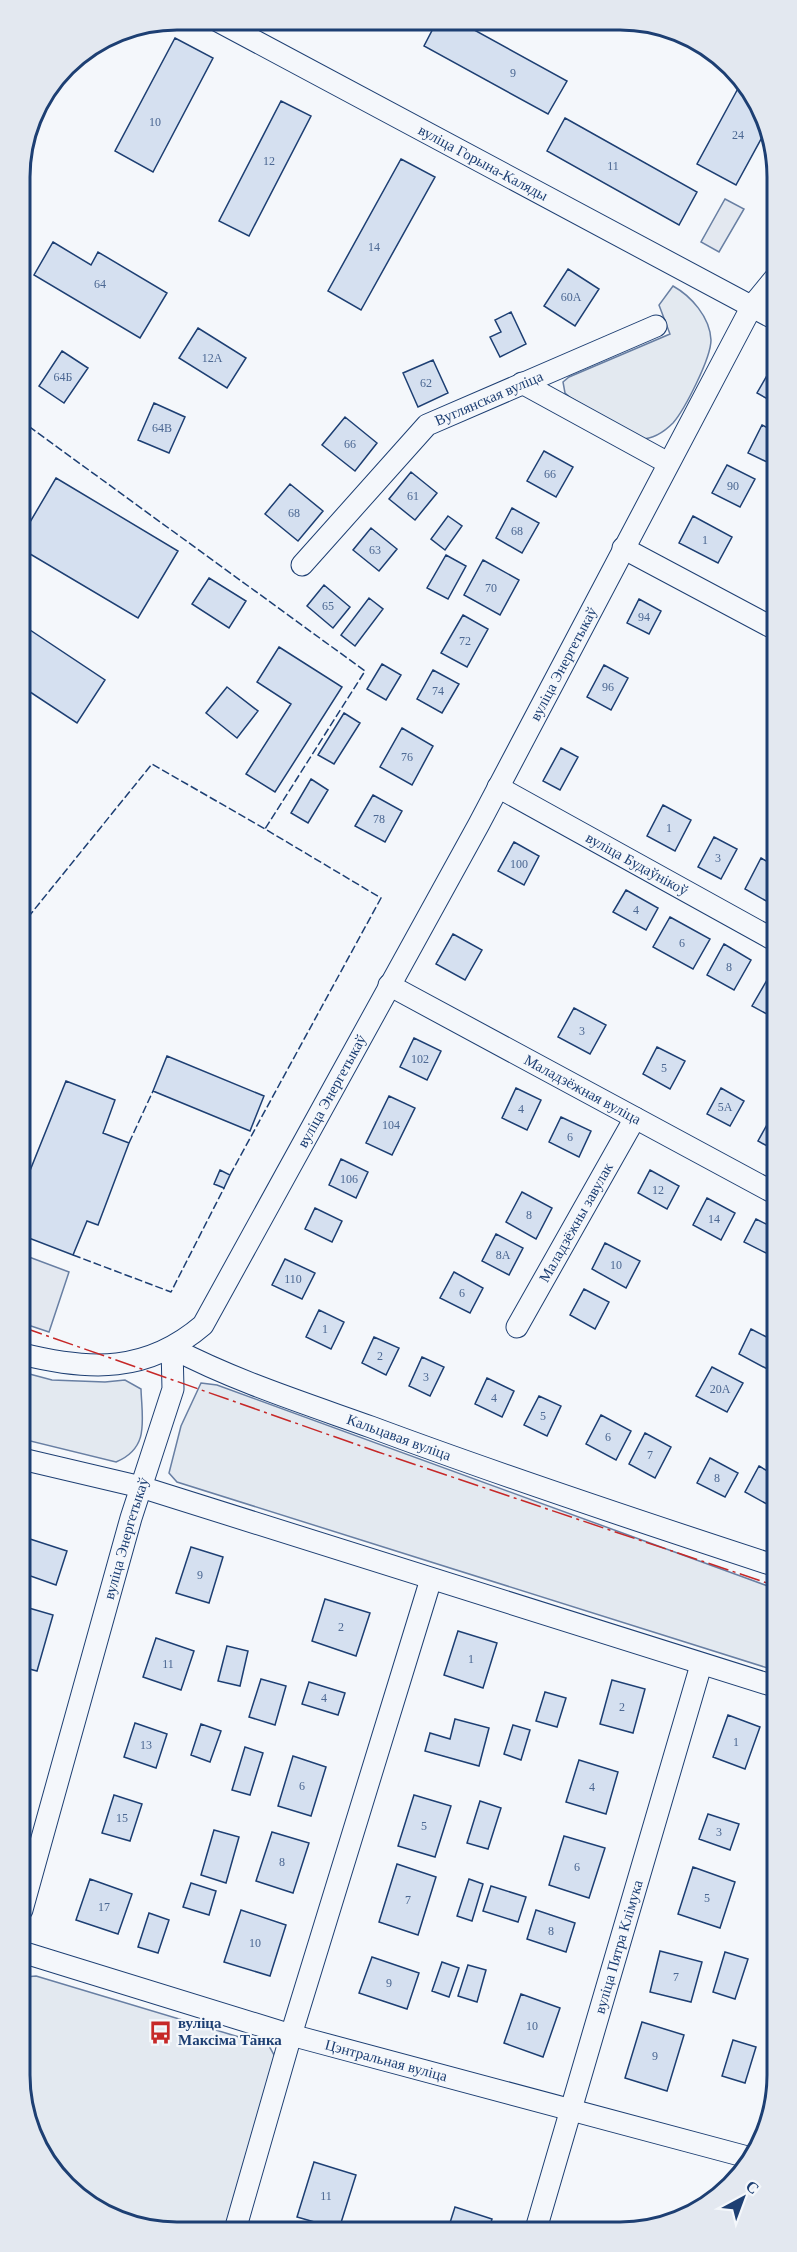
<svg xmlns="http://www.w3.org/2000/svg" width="797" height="2252" viewBox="0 0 797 2252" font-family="'Times New Roman',serif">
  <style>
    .green { fill: #e3e9f0; stroke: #687fa3; stroke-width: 1.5 }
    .parking { fill: #e3e8f0; stroke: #687fa3; stroke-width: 1.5 }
    .building { fill: #d5e0f0; stroke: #1d3f73; stroke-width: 1.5 }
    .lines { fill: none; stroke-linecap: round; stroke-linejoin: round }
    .minor-casing { stroke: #1d3f73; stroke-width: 23 }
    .minor { stroke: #f4f7fb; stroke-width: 21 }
    .fence { stroke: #1d3f73; stroke-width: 1.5; stroke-dasharray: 8 3; stroke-linecap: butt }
    .power { stroke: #c62828; stroke-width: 1.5; stroke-dasharray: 21 4.5 3 4.5; stroke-linecap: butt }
    .labels { text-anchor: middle; stroke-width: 4.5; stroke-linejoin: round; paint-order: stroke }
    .number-label { font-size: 12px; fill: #4b6792 }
    .street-label { font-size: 15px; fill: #1d3f73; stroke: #f4f7fb }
    .poi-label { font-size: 15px; font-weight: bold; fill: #1d3f73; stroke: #f4f7fb; text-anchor: start }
    .rim { fill: none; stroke: #1d3f73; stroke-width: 3 }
  </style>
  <rect width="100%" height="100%" fill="#f4f7fb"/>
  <path class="green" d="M673,286C691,296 710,317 711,340C711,358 685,409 673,423C664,432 653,439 641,439L571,398L565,393L563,382L569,377L670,334L659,305Z
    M22,1372L52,1380L105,1382L125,1380L141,1389C142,1420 150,1448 116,1462L22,1439Z
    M201,1383L217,1385L776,1589L777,1671L177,1482L169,1473L181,1426Z
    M36,1976L269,2046L274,2055L275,2068L227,2230H147L66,2186L23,2106L22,1981L25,1977Z"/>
  <path class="parking" d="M725,199L744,209L719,252L701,242Z
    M21,1254L69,1272L49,1332L22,1323Z"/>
  <path class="building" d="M321,20L344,21L339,30Z
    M437,21H458L567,81L548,114L424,46Z
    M130,29L122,41L112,35L117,31Z
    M175,38L213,58L153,172L115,151Z
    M741,83L766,130L736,185L697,164Z
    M281,101L311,116L249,236L219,221Z
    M565,118L697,192L679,225L547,151Z
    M401,159L435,177L361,310L328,291Z
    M53,242L91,265L98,252L167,293L140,338L34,275Z
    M568,269L599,289L575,326L544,306Z
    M511,312L526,344L500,357L490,337L501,332L495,320Z
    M198,328L246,358L227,388L179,358Z
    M62,351L88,368L64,403L39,386Z
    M433,360L448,393L418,407L403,373Z
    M769,372L775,375V403L757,393Z
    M154,403L185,417L169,453L138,440Z
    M345,417L377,443L355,471L322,445Z
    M762,425L775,432V445L767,462L748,453Z
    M544,451L573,467L556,497L527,481Z
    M727,465L755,479L740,507L712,493Z
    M411,472L437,493L415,520L389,499Z
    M56,478L178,551L138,618L20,548V539Z
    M290,484L323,511L298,541L265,514Z
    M512,508L539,523L522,553L496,538Z
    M448,516L462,526L445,550L431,539Z
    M693,516L732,537L718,563L679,543Z
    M371,528L397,549L379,571L353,550Z
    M446,555L466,566L448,599L427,588Z
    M483,560L519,580L500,615L464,595Z
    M209,578L246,601L229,628L192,604Z
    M324,585L350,607L333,628L307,606Z
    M369,598L383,609L355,646L341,635Z
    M639,599L661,611L649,634L627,623Z
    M463,615L488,629L467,667L441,653Z
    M21,624L105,680L77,723L21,686Z
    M279,647L342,687L275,792L246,774L291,704L257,682Z
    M382,664L401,675L386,700L367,689Z
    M604,665L628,678L611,710L587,697Z
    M433,670L459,684L442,713L417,699Z
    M775,678V697L767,693Z
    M227,687L258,711L237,738L206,713Z
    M344,713L360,723L334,764L318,755Z
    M402,728L433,746L412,785L380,767Z
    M561,748L578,757L560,790L543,781Z
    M311,779L328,790L308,823L291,813Z
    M373,795L402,811L385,842L355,826Z
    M663,805L691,820L675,851L647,836Z
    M714,837L737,849L721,879L698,867Z
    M514,842L539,856L524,885L498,871Z
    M761,858L775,866V889L768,902L745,889Z
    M626,890L658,908L646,930L613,912Z
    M670,917L710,939L693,969L653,947Z
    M453,934L482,950L465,980L436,964Z
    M724,944L751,960L734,990L707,975Z
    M767,980L776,985V1019L752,1006Z
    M574,1008L606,1025L590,1054L558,1037Z
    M414,1038L441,1051L427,1080L400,1067Z
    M657,1047L685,1061L670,1089L643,1074Z
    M167,1056L264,1096L250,1131L153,1091Z
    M66,1081L115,1100L103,1133L129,1143L98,1225L87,1221L73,1255L21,1235V1193Z
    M516,1088L541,1100L527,1130L502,1118Z
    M721,1088L744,1101L730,1126L707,1114Z
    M389,1096L415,1108L392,1155L366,1143Z
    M774,1112L776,1113V1151L758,1141Z
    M561,1117L591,1131L579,1157L549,1142Z
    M341,1159L368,1172L356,1198L329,1185Z
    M220,1170L230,1175L224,1188L214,1184Z
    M650,1170L679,1186L667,1209L638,1193Z
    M522,1192L552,1208L536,1239L506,1222Z
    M707,1198L735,1213L721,1240L693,1225Z
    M315,1208L342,1221L332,1242L305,1229Z
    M756,1219L776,1229V1244L770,1255L744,1242Z
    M496,1234L523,1248L509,1275L482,1261Z
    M605,1243L640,1261L626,1288L592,1269Z
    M285,1259L315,1273L302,1299L272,1285Z
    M454,1272L483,1288L470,1313L440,1298Z
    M584,1289L609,1302L595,1329L570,1315Z
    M319,1310L344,1322L331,1349L306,1337Z
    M751,1329L776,1342V1361L771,1371L739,1354Z
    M374,1337L399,1348L386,1375L362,1363Z
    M422,1357L444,1367L430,1396L409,1386Z
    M712,1367L743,1383L727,1412L696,1396Z
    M487,1378L514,1391L502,1417L475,1404Z
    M539,1396L561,1406L547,1436L524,1425Z
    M601,1415L631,1431L616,1460L586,1444Z
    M645,1433L671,1447L655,1478L629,1464Z
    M710,1458L738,1473L725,1497L697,1483Z
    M759,1466L776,1476L774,1508L745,1492Z
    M27,1538L67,1551L56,1585L22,1573V1554Z
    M191,1547L223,1557L209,1603L176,1593Z
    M325,1599L370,1613L356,1656L312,1641Z
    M22,1606L53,1615L37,1671L22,1667Z
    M458,1631L497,1643L483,1688L444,1675Z
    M156,1638L194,1651L181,1690L143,1677Z
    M227,1646L248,1651L240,1686L218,1681Z
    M261,1679L286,1686L275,1725L249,1717Z
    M612,1680L645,1689L633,1733L600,1724Z
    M309,1682L345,1693L338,1715L302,1704Z
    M545,1692L566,1698L557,1727L536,1721Z
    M728,1715L760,1727L745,1769L713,1757Z
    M455,1719L489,1728L479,1766L425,1751L430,1733L450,1739Z
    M135,1723L167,1734L156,1768L124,1757Z
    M201,1724L221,1731L210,1762L191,1755Z
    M513,1725L530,1730L521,1760L504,1754Z
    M245,1747L263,1753L250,1795L232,1790Z
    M293,1756L326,1767L311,1816L278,1806Z
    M579,1760L618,1772L606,1814L566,1802Z
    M114,1795L142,1804L130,1841L102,1833Z
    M414,1795L451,1806L435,1857L398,1846Z
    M480,1801L501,1808L488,1849L467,1843Z
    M708,1814L739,1824L730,1850L699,1839Z
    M214,1830L239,1837L226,1883L201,1875Z
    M272,1832L309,1843L293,1893L256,1881Z
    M564,1836L605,1848L589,1898L549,1885Z
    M397,1864L436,1877L418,1935L379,1922Z
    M693,1867L735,1882L720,1928L678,1914Z
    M90,1879L132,1894L118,1934L76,1920Z
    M469,1879L483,1884L472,1921L457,1916Z
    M191,1883L216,1891L209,1915L183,1907Z
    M491,1886L526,1897L518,1922L483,1911Z
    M241,1910L286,1925L270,1976L224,1962Z
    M536,1910L575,1923L566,1952L527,1939Z
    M149,1913L169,1920L158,1953L138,1947Z
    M660,1951L702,1962L691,2002L650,1992Z
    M725,1952L748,1959L735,1999L713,1992Z
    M372,1957L419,1973L407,2009L359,1993Z
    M442,1962L459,1968L449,1997L432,1991Z
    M468,1965L486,1970L477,2002L458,1996Z
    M521,1994L560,2008L543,2057L504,2043Z
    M642,2022L684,2035L667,2091L625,2078Z
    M733,2040L756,2047L745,2083L722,2076Z
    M314,2162L356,2175L339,2229L297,2217Z
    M455,2207L492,2219L489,2229H448Z"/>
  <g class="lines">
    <defs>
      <g id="minor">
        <path id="s1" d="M216,20L775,319"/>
        <path d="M522,383L668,463"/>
        <path d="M623,548L775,629"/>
        <path id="s2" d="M302,565L427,425L656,326"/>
        <path id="s3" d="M498,787L776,941"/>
        <path id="s4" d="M389,985L776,1194"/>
        <path id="s5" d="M517,1327L635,1118"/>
        <path id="s6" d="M172,1348C235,1381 304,1403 371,1427C505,1477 641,1522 776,1566"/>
        <path id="s7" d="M22,1354C90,1371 147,1373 203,1325L479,824L752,306L775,278"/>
        <path d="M22,1459L141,1487L777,1687"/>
        <path id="s8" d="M22,1910L131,1518L173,1389L172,1348"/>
        <path id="s9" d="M22,1952L291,2035L751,2158"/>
        <path id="s10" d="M536,2229L701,1665"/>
        <path d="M235,2230L291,2035L431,1579"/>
      </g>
    </defs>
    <use href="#minor" class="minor-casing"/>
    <use href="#minor" class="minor"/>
    <path class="fence" d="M20,320L30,325L20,344
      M20,420L365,671L265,829L381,898L230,1175
      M21,926L152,764L265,829
      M129,1143L153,1091
      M73,1255L171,1292L224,1188"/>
    <path class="power" d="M22,1327L378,1452L776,1586"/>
  </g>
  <defs>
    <symbol id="bus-bare" viewBox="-9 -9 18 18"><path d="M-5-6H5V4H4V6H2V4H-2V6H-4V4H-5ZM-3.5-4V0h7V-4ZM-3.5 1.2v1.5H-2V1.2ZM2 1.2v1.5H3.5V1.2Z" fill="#c62828" stroke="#f4f7fb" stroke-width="2.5" paint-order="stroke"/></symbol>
  </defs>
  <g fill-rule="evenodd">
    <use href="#bus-bare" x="144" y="2016" width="33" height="33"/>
  </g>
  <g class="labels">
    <g class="number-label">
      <text x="513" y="77">9</text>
      <text x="155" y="126">10</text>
      <text x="738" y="139">24</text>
      <text x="269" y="165">12</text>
      <text x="613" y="170">11</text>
      <text x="374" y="251">14</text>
      <text x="100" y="288">64</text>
      <text x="571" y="301">60А</text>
      <text x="212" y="362">12А</text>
      <text x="63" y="381">64Б</text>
      <text x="426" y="387">62</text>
      <text x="162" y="432">64В</text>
      <text x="350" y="448">66</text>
      <text x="550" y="478">66</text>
      <text x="733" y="490">90</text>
      <text x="413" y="500">61</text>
      <text x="294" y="517">68</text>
      <text x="517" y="535">68</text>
      <text x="705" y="544">1</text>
      <text x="375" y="554">63</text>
      <text x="491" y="592">70</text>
      <text x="328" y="610">65</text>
      <text x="644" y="621">94</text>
      <text x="465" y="645">72</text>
      <text x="608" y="691">96</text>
      <text x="438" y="695">74</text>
      <text x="407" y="761">76</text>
      <text x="379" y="823">78</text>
      <text x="669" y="832">1</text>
      <text x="718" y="862">3</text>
      <text x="519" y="868">100</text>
      <text x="636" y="914">4</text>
      <text x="682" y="947">6</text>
      <text x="729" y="971">8</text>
      <text x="582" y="1035">3</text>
      <text x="420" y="1063">102</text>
      <text x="664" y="1072">5</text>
      <text x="725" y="1111">5А</text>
      <text x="521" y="1113">4</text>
      <text x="391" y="1129">104</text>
      <text x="570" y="1141">6</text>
      <text x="349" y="1183">106</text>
      <text x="658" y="1194">12</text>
      <text x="529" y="1219">8</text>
      <text x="714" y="1223">14</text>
      <text x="503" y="1259">8А</text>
      <text x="616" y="1269">10</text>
      <text x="293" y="1283">110</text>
      <text x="462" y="1297">6</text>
      <text x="325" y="1333">1</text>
      <text x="380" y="1360">2</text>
      <text x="426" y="1381">3</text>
      <text x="720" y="1393">20А</text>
      <text x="494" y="1402">4</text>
      <text x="543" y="1420">5</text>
      <text x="608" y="1441">6</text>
      <text x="650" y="1459">7</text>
      <text x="717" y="1482">8</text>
      <text x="200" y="1579">9</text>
      <text x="341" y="1631">2</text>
      <text x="471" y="1663">1</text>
      <text x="168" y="1668">11</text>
      <text x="324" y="1702">4</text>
      <text x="622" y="1711">2</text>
      <text x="736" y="1746">1</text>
      <text x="146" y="1749">13</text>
      <text x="302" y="1790">6</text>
      <text x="592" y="1791">4</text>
      <text x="122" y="1822">15</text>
      <text x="424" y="1830">5</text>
      <text x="719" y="1836">3</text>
      <text x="282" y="1866">8</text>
      <text x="577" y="1871">6</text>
      <text x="707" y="1902">5</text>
      <text x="408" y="1904">7</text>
      <text x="104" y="1911">17</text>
      <text x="551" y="1935">8</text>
      <text x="255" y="1947">10</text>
      <text x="676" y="1981">7</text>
      <text x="389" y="1987">9</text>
      <text x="532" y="2030">10</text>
      <text x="655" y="2060">9</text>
      <text x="326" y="2200">11</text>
    </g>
    <g class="street-label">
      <text dy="5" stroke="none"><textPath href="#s1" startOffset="303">вуліца Горына-Каляды</textPath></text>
      <text dy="5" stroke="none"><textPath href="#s2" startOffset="255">Вуглянская вуліца</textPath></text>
      <text dy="5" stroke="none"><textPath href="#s7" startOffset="945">вуліца Энергетыкаў</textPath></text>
      <text dy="5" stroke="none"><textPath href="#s3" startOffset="159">вуліца Будаўнікоў</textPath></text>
      <text dy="5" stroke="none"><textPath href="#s4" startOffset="220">Маладзёжная вуліца</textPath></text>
      <text dy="5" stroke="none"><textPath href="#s7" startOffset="459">вуліца Энергетыкаў</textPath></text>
      <text dy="5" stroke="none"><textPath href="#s5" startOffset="120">Маладзёжны завулак</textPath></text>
      <text dy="5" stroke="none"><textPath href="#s6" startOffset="244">Кальцавая вуліца</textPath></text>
      <text dy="5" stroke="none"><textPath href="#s8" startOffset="386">вуліца Энергетыкаў</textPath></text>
      <text dy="5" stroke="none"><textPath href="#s10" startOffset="294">вуліца Пятра Клімука</textPath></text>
      <text dy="5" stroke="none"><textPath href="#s9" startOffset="380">Цэнтральная вуліца</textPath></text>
    </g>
    <g class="poi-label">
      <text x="178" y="2028">вуліца<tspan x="178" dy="17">Максіма Танка</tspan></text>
    </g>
  </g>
  <path d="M0 0H797V2252H0ZM177 30H620A147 147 0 0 1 767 177V2075A147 147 0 0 1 620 2222H177A147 147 0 0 1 30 2075V177A147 147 0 0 1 177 30Z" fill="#e3e8f0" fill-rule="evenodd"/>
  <path class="rim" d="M177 30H620A147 147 0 0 1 767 177V2075A147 147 0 0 1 620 2222H177A147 147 0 0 1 30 2075V177A147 147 0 0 1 177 30Z"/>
  <g transform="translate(743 2198) rotate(41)" stroke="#f4f7fb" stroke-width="4.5" paint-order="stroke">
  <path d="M0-4.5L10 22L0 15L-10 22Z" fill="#1d3f73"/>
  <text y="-9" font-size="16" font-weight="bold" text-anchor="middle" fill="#1d3f73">С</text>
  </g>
</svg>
